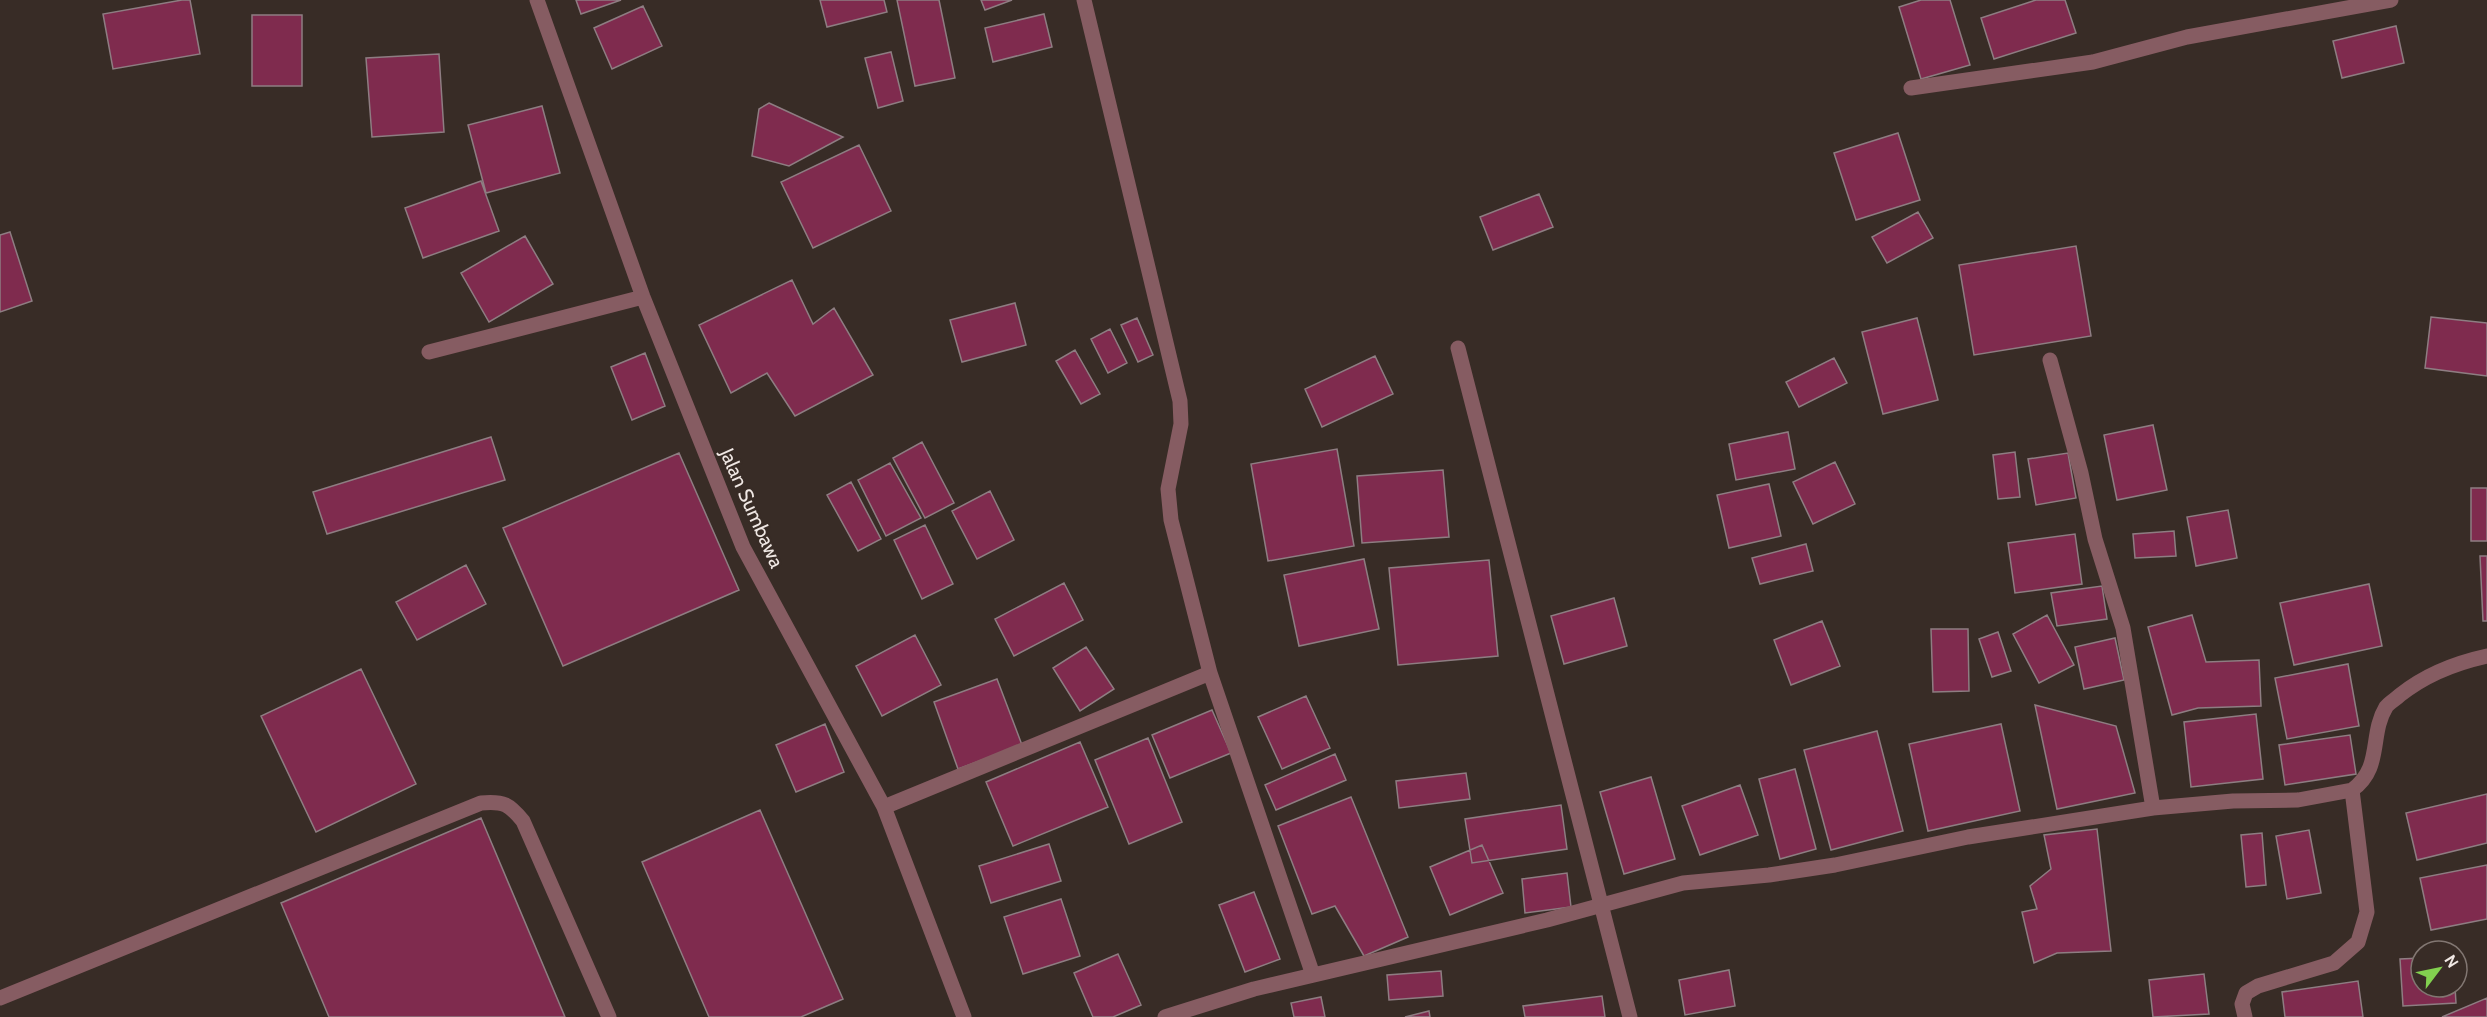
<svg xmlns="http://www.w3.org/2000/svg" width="2487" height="1017" viewBox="0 0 2487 1017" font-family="Cabin,sans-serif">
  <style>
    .building { fill: #7f2b4e; stroke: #8e7d82; stroke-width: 1.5 }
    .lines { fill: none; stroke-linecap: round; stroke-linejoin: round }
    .service { stroke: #865c62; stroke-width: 15 }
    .minor { stroke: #865c62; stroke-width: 15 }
    .labels { text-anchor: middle; stroke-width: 4.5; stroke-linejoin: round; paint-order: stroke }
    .street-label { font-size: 20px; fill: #f0e8e4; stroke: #382c26 }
  </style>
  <rect width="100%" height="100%" fill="#382c26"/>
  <path class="building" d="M182,0H190L200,54L113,69L103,14Z
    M576,0H621L581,14Z
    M820,0H884L887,12L827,27Z
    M897,0H939L955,78L915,86Z
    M981,0H1012L985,10Z
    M1921,0H1950L1970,65L1921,79L1899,7Z
    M2036,0H2065L2076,33L1994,59L1981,18Z
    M643,6L662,46L612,69L594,28Z
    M1044,14L1052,47L993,62L985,28Z
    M252,15H302V86H252Z
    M2396,26L2404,63L2342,78L2333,41Z
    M891,52L903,101L878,108L865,58Z
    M439,54L444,132L372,137L366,58Z
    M769,103L843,137L789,166L752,156L759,109Z
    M542,106L560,173L486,193L468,125Z
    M1898,133L1920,200L1856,220L1834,153Z
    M859,145L891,211L813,248L781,182Z
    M481,181L499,231L423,258L405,208Z
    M1539,194L1553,227L1493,250L1480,217Z
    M1918,212L1933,238L1887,263L1872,237Z
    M10,232L32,301L0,312V235Z
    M525,236L553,284L489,322L461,273Z
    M2076,246L2091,336L1974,355L1959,265Z
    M792,280L813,324L834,308L873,375L795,416L767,373L731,393L699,325Z
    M1015,303L1026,345L962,362L950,320Z
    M2431,317L2487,323V376L2425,368Z
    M1137,318L1153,355L1138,362L1121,325Z
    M1917,318L1938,400L1883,414L1862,332Z
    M1110,329L1127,363L1108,373L1091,339Z
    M1075,350L1100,394L1081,404L1056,361Z
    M645,353L665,406L632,420L611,367Z
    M1375,356L1393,394L1322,427L1305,389Z
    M1834,358L1847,383L1799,407L1786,382Z
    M2153,425L2167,490L2117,500L2104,435Z
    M1788,432L1795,469L1736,480L1729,444Z
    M491,437L505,480L327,534L313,492Z
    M922,442L954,503L925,518L893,458Z
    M1337,449L1354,546L1268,561L1251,464Z
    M2015,452L2020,497L1998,499L1993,455Z
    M679,453L739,590L563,666L503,528Z
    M2068,453L2076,498L2036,505L2028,459Z
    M1835,462L1855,504L1813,524L1793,482Z
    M890,463L921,518L886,536L858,480Z
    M1443,470L1449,537L1362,543L1357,476Z
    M851,482L881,539L858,551L827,495Z
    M1769,484L1781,536L1729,548L1717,495Z
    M2471,488H2487V541H2471Z
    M990,491L1014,540L977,559L952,511Z
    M2228,510L2237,558L2196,566L2187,517Z
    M925,525L953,584L922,599L894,540Z
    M2174,531L2176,556L2135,558L2133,534Z
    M2075,534L2082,584L2015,593L2008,543Z
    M1806,544L1813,571L1760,584L1752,558Z
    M2480,556H2487V621H2483Z
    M1364,559L1379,629L1299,646L1284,575Z
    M1489,560L1498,656L1398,665L1389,568Z
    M466,565L486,604L417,640L396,602Z
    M1064,583L1083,620L1014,656L995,619Z
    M2369,584L2382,646L2294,665L2280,603Z
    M2102,586L2107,619L2057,626L2051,593Z
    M1614,598L1627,646L1564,664L1551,616Z
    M2047,615L2074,665L2039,683L2013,634Z
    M2192,615L2206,662L2259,660L2261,706L2198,708L2172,715L2148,627Z
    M1822,621L1840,666L1791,685L1774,640Z
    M1931,629H1968L1969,691L1933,692Z
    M1998,632L2011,671L1992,677L1979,639Z
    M915,635L941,685L882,716L856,666Z
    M2115,638L2124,680L2084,689L2075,647Z
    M1086,647L1114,689L1080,711L1053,668Z
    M2348,664L2359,726L2287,739L2275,678Z
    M361,669L416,784L316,832L261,716Z
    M997,679L1022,745L958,769L934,702Z
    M1306,696L1330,748L1282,769L1258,717Z
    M2035,705L2116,726L2135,793L2057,809Z
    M1212,710L1231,753L1170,778L1152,735Z
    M2256,714L2263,779L2191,787L2184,722Z
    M825,724L844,772L796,792L776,745Z
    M2001,724L2020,811L1928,831L1909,744Z
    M1877,731L1903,831L1831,850L1804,750Z
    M2350,735L2356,774L2285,785L2279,745Z
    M1148,738L1182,822L1129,844L1095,760Z
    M1080,742L1108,807L1013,846L986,782Z
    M1335,754L1346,780L1276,810L1265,785Z
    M1795,769L1816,849L1780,859L1759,779Z
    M1466,773L1470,799L1399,808L1396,781Z
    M1651,777L1675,859L1624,874L1600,792Z
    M1740,785L1758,835L1700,855L1682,806Z
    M2487,794V843L2417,860L2406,813Z
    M1351,797L1408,937L1364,956L1335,906L1312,914L1278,826Z
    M1561,805L1567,849L1472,863L1465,819Z
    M760,810L843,999L801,1017H709L642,862Z
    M481,818L565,1017H329L281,903Z
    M2097,829L2111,951L2057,953L2034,963L2022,912L2037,909L2030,886L2051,869L2044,835Z
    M2309,830L2321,893L2287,899L2276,836Z
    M2262,833L2266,885L2246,887L2241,835Z
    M1049,844L1061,881L991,903L979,866Z
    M1482,845L1503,893L1450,915L1430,867Z
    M2487,865V919L2431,930L2420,878Z
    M1567,873L1571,907L1525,913L1522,879Z
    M1254,892L1280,959L1245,972L1219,905Z
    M1061,899L1080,956L1023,974L1004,917Z
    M1118,954L1141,1005L1113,1017H1093L1074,973Z
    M2421,958V987H2455L2456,1003L2403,1006L2400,959Z
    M1729,970L1735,1006L1685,1015L1679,980Z
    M1441,971L1443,996L1389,1000L1387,975Z
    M2204,974L2209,1014L2153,1017L2149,980Z
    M2358,981L2363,1017H2285L2282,992Z
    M1602,996L1605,1017H1525L1523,1006Z
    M1321,997L1325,1017H1294L1291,1003Z
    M2487,998V1017H2442Z
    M1429,1011L1430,1017H1405Z"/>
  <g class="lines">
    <path class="service" d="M0,998L481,803C504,801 509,804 523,821L609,1017"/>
    <path class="minor" d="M537,0L643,297L743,547L884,807L964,1017
      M1084,0L1180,401L1181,424L1168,489L1171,520L1210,673L1313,975
      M1911,88L2093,62L2187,37L2391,0
      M1458,348L1630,1017
      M429,352L643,297
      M2050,360L2081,473L2095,539L2123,628L2153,808
      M884,807L1210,673
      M1165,1017L1254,989L1547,920L1683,883L1769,875L1835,865L1968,837L2153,808L2233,801L2298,800L2352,790C2383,768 2369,735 2386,707C2389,703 2396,699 2400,695C2425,675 2455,663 2487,656
      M2245,1017L2242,1004L2246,993L2258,986L2334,963L2358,942L2367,912L2352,790"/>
  </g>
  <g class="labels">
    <g class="street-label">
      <text transform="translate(752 508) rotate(66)" y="7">Jalan Sumbawa</text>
    </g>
  </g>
  <g transform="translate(2439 969) rotate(58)"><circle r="28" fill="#382c26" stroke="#827772" stroke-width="1.5"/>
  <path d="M0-4.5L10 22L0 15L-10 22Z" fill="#82d04f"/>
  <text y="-9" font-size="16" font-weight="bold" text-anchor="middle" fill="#f0e8e4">N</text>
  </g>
</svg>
